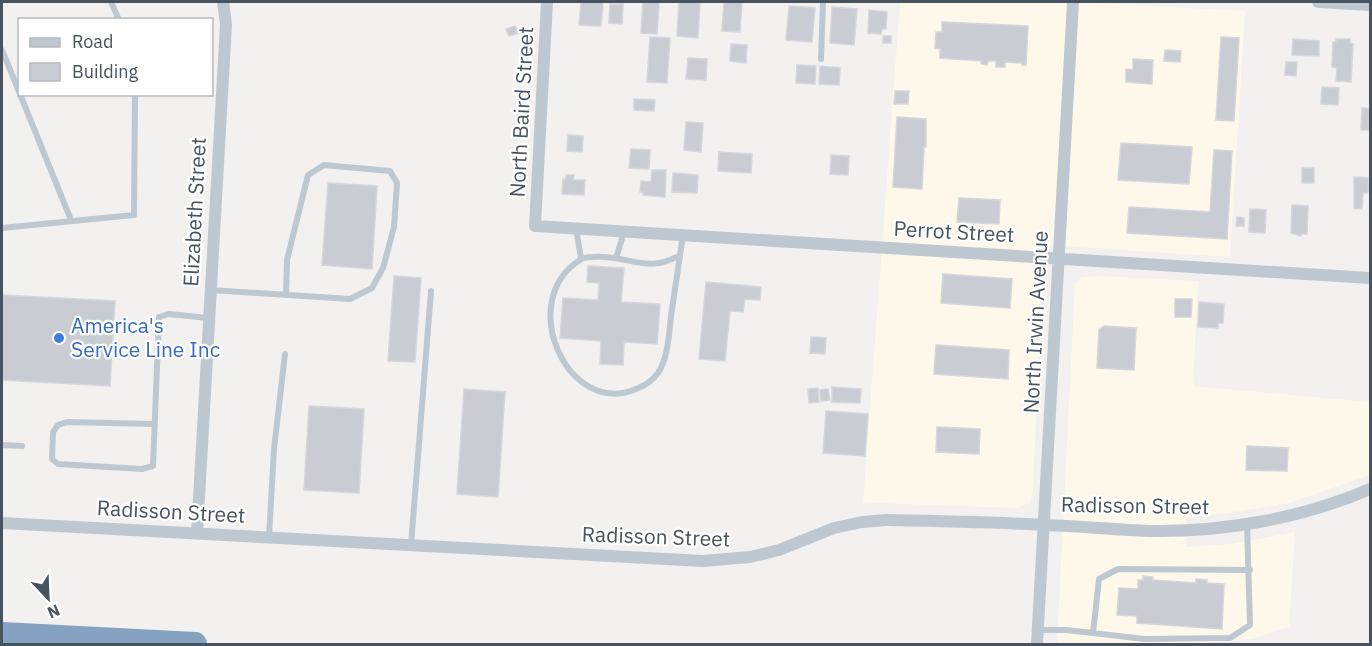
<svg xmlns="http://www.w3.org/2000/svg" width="1372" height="646" viewBox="0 0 1372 646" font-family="'IBM Plex Sans',sans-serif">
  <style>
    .commercial { fill: #fdf8ea }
    .building { fill: #caccd3; stroke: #d4d6dc; stroke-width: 1.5 }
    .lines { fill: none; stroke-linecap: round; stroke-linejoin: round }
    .service { stroke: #bec8d0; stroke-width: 6 }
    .minor { stroke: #bec8d0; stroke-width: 12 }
    .motorway { stroke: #86a2c1; stroke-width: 24 }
    .shop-dot { fill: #3f7fe0; stroke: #fff; stroke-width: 2 }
    .labels { text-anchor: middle; stroke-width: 4.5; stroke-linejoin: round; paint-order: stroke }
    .street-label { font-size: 21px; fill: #47535f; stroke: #fff }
    .shop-label { font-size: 21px; fill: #366cbe; stroke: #fff; text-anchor: start }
  </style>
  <rect width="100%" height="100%" fill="#f3f0f0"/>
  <path class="commercial" d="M900,2H1080L1245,11L1230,257L1043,245L1033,491L1029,503L1017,508L876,503L863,504Z
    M1099,276L1198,281L1193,386L1370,402V475L1289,503L1228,513L1187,518L1186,547L1232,544L1295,532L1289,627L1252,639L1198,644L1057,643L1075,284L1082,277Z"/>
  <path class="building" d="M581,2H603L601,26L579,25Z
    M643,2H659L657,34L641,33Z
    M679,2H700L698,38L677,36Z
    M724,2H742L740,32L722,31Z
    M610,4H623L622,24L609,23Z
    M789,6L815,8L812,42L786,40Z
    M832,7L857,9L854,45L830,43Z
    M869,10L887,12L886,29H882L881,34L868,33Z
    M942,22L1028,26L1026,65H1022V63L1005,62V67H996V61H988L987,65L981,64L982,61L940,58V49L935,48L936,32H942Z
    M515,26L518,33L509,36L506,29Z
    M883,36H891V43H883Z
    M650,37L670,38L667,83L647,82Z
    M1221,37L1239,38L1234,121L1216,120Z
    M1293,39L1319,41V56L1292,55Z
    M1336,39H1350V43L1353,44L1351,82L1336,81L1337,68L1332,67L1333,42H1336Z
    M731,44L747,45L746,63L730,61Z
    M1165,50L1181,51L1180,62L1164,61Z
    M688,58L707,59L706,80L686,79Z
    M1133,59L1153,60L1152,84L1126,82V69L1133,70Z
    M1286,62H1297L1296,76L1285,75Z
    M797,65L816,66L815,84L796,83Z
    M820,66L840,68L839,85L819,84Z
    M1322,87L1339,88L1338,105L1321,104Z
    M895,91H909L908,104H894Z
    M634,99L655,100L654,111L634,110Z
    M1362,108L1370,109V130H1361Z
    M897,117L926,119V147H924L922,189L893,187Z
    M686,122L703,123L701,152L684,150Z
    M568,135L583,136L582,152L567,151Z
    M1121,143L1192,147L1189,184L1118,180Z
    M631,149L650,150L649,169L629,168Z
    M1214,150L1232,151L1227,239L1127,233L1129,207L1210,212Z
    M719,152L752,154L751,173L718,171Z
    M831,155L849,156L848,175L830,174Z
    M1302,168H1314V183H1302Z
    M652,170H666L665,197L643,195V192H640L641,181L651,182Z
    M673,173L698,175L697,193L672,192Z
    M566,175H574L573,180H585L584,195L562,194L563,179H566Z
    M1354,177L1369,178L1368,193H1363L1362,209L1354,208Z
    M328,183L377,186L372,269L322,265Z
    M959,198L1000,200L999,224L957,222Z
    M1292,205L1308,206L1307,234H1301V236L1291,233Z
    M1250,209L1266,210L1265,233L1249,232Z
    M1237,217L1244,218V226H1236Z
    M588,266L624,268L621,302L660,304L657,344L624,342L623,365L600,364L601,341L560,338L563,298L598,300L599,283L587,282Z
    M943,274L1012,279L1010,308L941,303Z
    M394,276L421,278L415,362L388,361Z
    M706,282L761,287L760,300L745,299L743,312L730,311L725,361L699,359Z
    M2,295L115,301L110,386L2,380Z
    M1175,299H1192L1191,317H1175Z
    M1199,302L1224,304L1223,323H1218V328L1198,327Z
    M1104,326L1136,328L1134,370L1097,368L1099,330Z
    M811,337L826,338L825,354L810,353Z
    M936,345L1009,350L1008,379L934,374Z
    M832,387L861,389L860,403L832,402Z
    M818,388L819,402L809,403L808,389Z
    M464,389L505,392L498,497L457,494Z
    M828,389L830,400L821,401L820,390Z
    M309,406L364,409L359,493L304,490Z
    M826,411L868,414L865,456L823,453Z
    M937,427L980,429L979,454L936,452Z
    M1247,446L1288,448L1287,471L1246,470Z
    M1143,576L1153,577V580L1196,583V579L1207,580V583L1224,584L1222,629L1137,623V616L1117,615L1119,588L1138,589V580H1143Z"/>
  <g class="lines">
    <path class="service" d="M111,2L119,20
      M2,50L20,94
      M821,59L823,2
      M20,94L71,220
      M2,228L134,215L135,94
      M576,229L581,258
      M680,255C647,275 627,254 593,257C588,257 583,257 580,260C515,301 568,418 636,389C644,386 653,380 658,373C668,358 669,334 671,316C675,289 679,262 683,235
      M616,258L624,232
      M211,290L350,299L372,288L383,268L394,227L397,183L390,171L324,165L308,175L287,260L286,293
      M154,424L67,422L58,425L53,432L52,459L58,464L142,469L153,466L159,317L169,314L208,318
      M2,445L22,446
      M269,537L274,449L285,354
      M411,545L431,291
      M1038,630H1066L1093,633L1099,579L1118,569L1250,570
      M1093,633L1144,639L1230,638L1250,625L1247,524"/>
    <path class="minor" d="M547,2L535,226L1370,278
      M1318,2L1370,5
      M2,523L703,561L750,557L779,550L834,528L862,522L886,520C939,521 993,522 1046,525C1081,526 1116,530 1151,531C1225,532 1303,518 1370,489
      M197,533L226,24L223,2
      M1037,644L1073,2"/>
    <path class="motorway" d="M2,634L195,644"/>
  </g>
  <circle class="shop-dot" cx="59" cy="338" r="6"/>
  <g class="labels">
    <g class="street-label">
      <text transform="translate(522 112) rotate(-87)" y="7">North Baird Street</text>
      <text transform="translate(195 212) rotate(-87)" y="7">Elizabeth Street</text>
      <text transform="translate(954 232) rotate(3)" y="7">Perrot Street</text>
      <text transform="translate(1036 322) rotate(-87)" y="7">North Irwin Avenue</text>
      <text transform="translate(1135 506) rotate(1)" y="7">Radisson Street</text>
      <text transform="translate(171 512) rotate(3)" y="7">Radisson Street</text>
      <text transform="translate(656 537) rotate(2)" y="7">Radisson Street</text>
    </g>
    <g class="shop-label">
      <text x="71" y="333">America's<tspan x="71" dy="24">Service Line Inc</tspan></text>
    </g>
  </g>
  <rect width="1372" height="646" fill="none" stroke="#47535f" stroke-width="6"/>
  <rect x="18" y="18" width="195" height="78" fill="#ffffff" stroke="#b5babf" stroke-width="1.5"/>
  <rect x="30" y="38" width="30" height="9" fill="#bec8d0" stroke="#b5babf" stroke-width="1.5"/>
  <text x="72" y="48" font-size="18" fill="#47535f">Road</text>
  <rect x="30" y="63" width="30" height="18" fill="#caccd3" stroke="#b5babf" stroke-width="1.5"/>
  <text x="72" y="78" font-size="18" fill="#47535f">Building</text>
  <g transform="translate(48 598) rotate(157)" stroke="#ffffff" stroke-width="4.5" paint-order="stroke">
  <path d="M0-4.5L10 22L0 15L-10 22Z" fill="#47535f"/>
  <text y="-9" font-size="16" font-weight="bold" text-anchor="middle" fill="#47535f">N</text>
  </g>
</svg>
